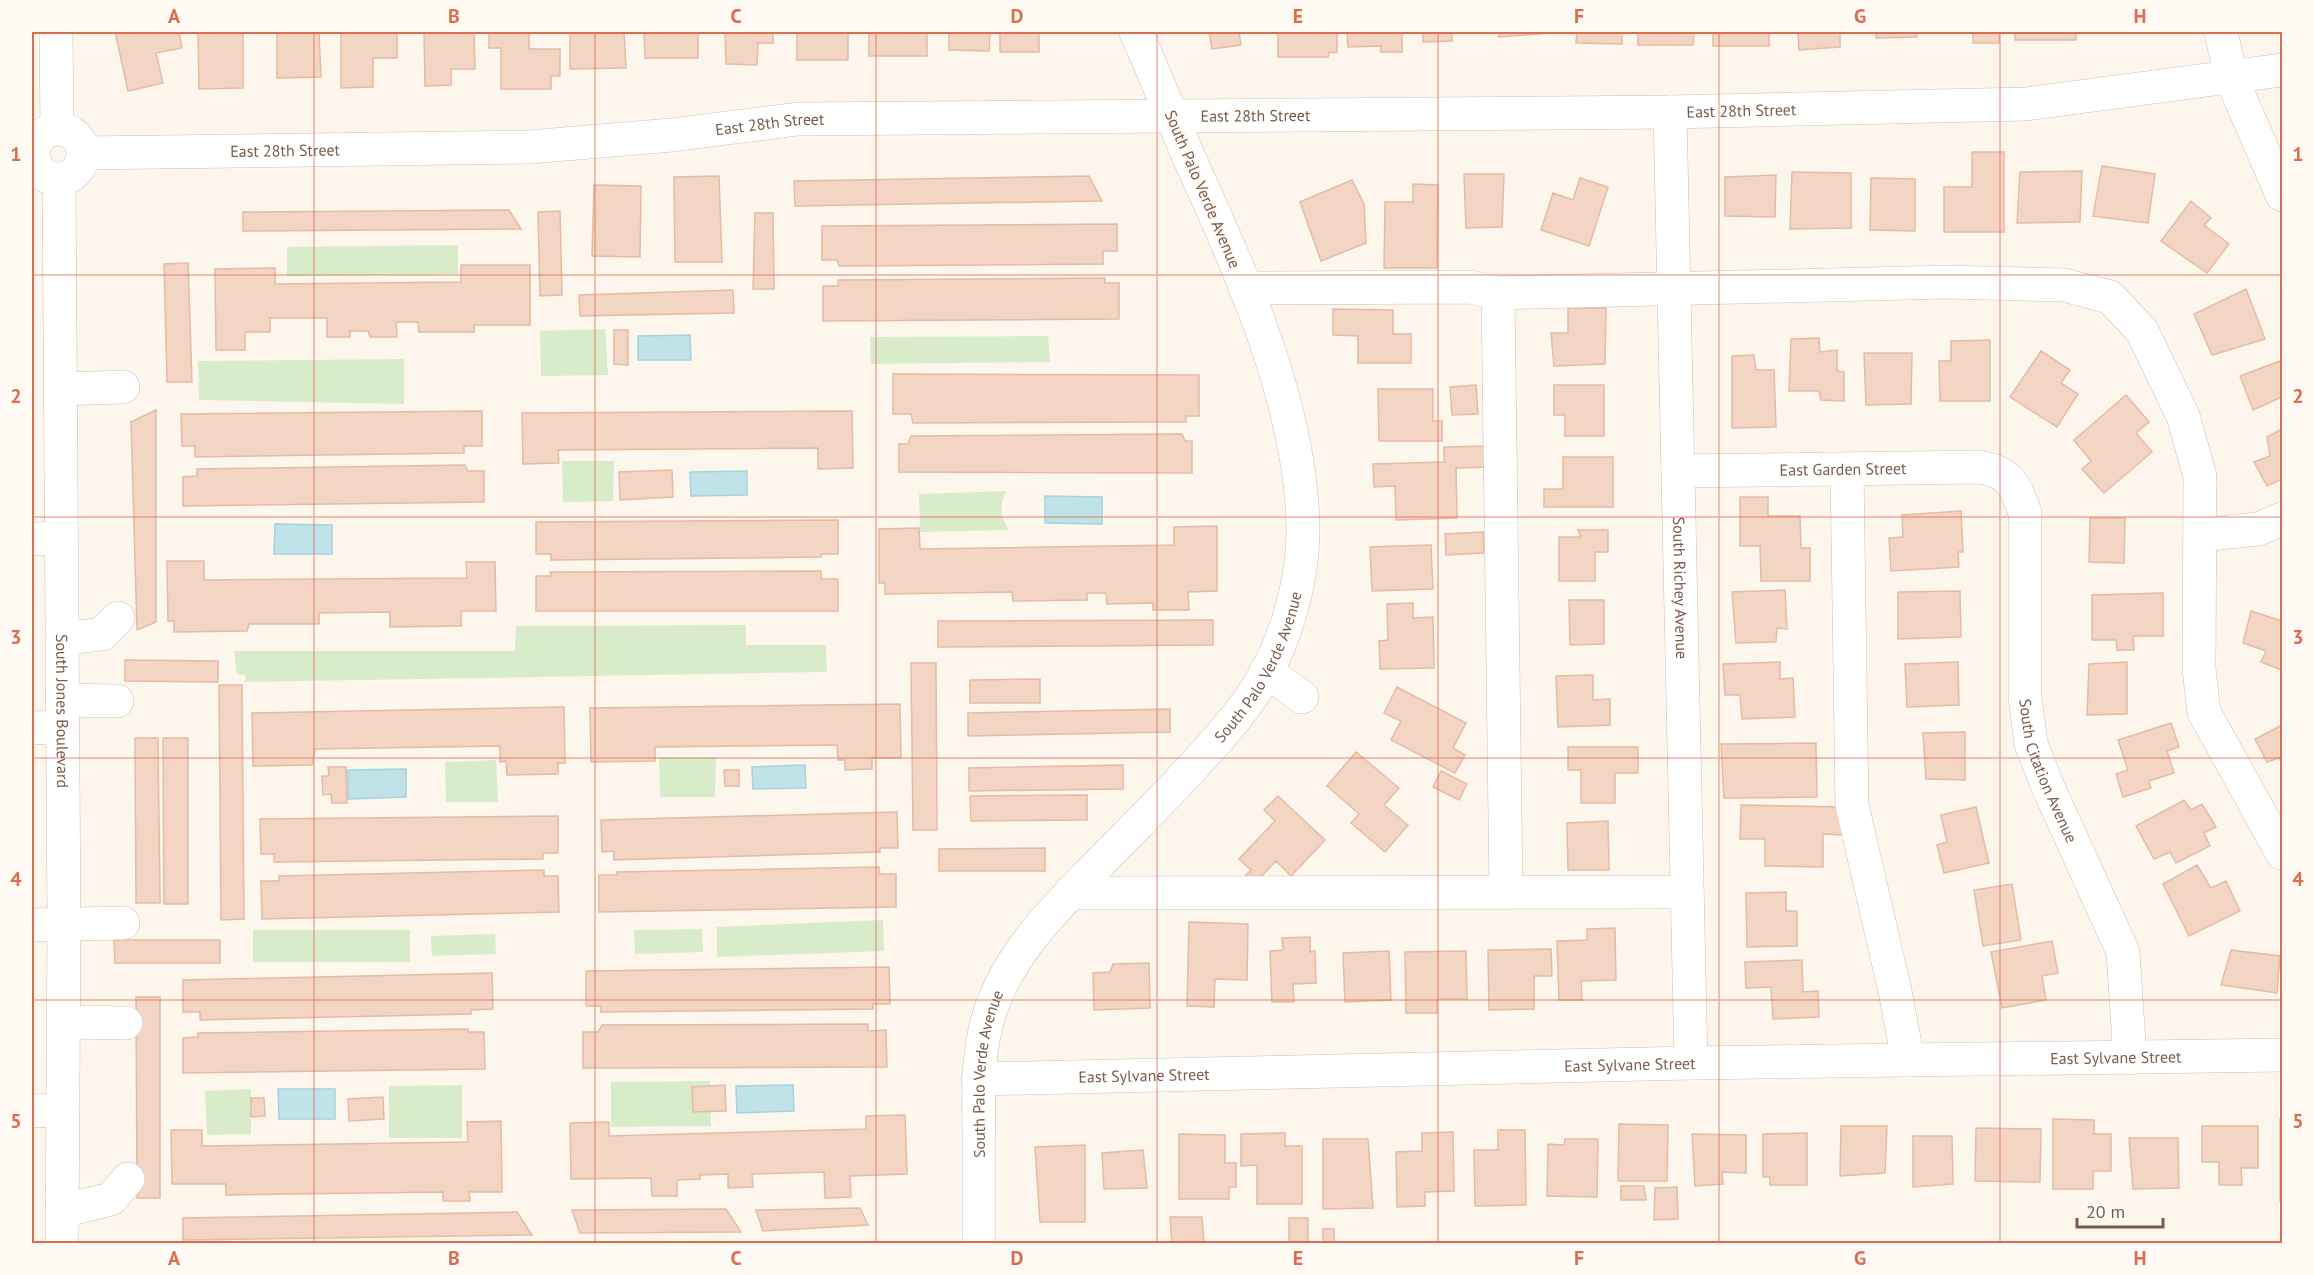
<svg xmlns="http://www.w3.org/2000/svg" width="2314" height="1275" viewBox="0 0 2314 1275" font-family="'PT Sans',sans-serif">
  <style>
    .green { fill: #d8ecc9 }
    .water { fill: #bfe3e8; stroke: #a5d3da; stroke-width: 1.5 }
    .building { fill: #f3d5c3; stroke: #e6bba3; stroke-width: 1.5 }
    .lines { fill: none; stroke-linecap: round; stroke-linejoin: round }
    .minor-casing { stroke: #d1beb0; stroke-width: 34 }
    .minor { stroke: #fff; stroke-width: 33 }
    .grid { fill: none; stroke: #dc6d51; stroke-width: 1.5; stroke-opacity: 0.55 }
    .labels { text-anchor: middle; stroke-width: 4.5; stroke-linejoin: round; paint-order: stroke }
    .street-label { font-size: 16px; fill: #7a5c4d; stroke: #fffaf3 }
    .neatline { fill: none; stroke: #dc6d51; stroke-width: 2 }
    .grid-label { font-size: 20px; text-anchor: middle; font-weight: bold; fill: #dc6d51 }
  </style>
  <rect width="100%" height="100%" fill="#fdf6ec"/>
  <path class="green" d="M458,245V274L287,276V247Z
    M605,329L608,375L541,376L540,331Z
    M1048,336L1050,362L871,364L870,337Z
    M404,359V404L199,400L198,361Z
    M562,461H614L613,501L563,502Z
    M1006,491C999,508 1000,515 1009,530L920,532L919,494Z
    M746,625V645H826L827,672L245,682L246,675L237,674L234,651H515L516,626Z
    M659,757H716L715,797H660Z
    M496,760L498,802H446L445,762Z
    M883,920L884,951L717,957V927Z
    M702,929L703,952L635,954L634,930Z
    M253,930H410V962H253Z
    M495,934L496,954L432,956L431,936Z
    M710,1081L711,1126L611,1127V1082Z
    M462,1085V1138H389V1086Z
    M251,1089V1134L207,1135L205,1091Z"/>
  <path class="water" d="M690,335L691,360H638V336Z
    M747,471V495L691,496L690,472Z
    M1045,496L1102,497V524L1045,523Z
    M275,524L332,525V554H274Z
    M805,765L806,788L753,789L752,767Z
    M406,769V797L348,799V770Z
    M793,1085L794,1111L737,1113L736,1086Z
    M335,1089V1119H279L278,1089Z"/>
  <path class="building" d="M115,32H179L182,48L156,53L163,83L128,91Z
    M277,32H319L321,77L277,78Z
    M341,32H397V58H373V87L341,88Z
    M424,32H474L475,69H451V85L425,86Z
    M489,32H529V49H560V76H551V89H501V48H489Z
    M582,32H624L626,68L570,69V33Z
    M644,32H698V58H645Z
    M725,32H773V43H758L757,65L726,64Z
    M797,32H848V60H797Z
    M869,32H927V56H869Z
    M949,32H990L989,51L949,50Z
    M1000,32H1039V52H1000Z
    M1209,32H1239L1241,45L1212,49Z
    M1278,32H1337V53L1329,52L1328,57H1278Z
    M1347,32H1402V52H1381V46L1348,47Z
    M1423,32H1475V33L1452,32V41L1423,42Z
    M1499,32H1550V33L1499,37Z
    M1577,32H1622V44L1576,43Z
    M1638,32H1694L1693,45H1638Z
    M1713,32H1769V46H1713Z
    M1798,32H1840V47L1799,50Z
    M1876,32H1916L1917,37L1876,38Z
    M1949,32H1999V43H1973V33Z
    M2015,32H2076V40H2015Z
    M198,33H243V88L199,89Z
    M1972,152H2004V232H1944V187H1972Z
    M2102,166L2155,174L2148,223L2093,216Z
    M2082,171L2080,222L2017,223L2020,172Z
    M1792,172L1851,173V228L1790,229Z
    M1464,174H1504L1502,227L1466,228Z
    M1776,175L1775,217L1725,216V177Z
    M719,176L722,262H675L674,177Z
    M1089,176L1102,201L795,206L794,181Z
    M1580,178L1608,187L1589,246L1541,230L1553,193L1573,200Z
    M1871,178L1915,179V231L1870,230Z
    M1352,180L1364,204L1366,243L1321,261L1300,202Z
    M1413,184L1438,185L1437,268H1384L1385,202H1413Z
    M594,185L641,186L640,257L592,256Z
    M2191,201L2211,218L2204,225L2229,244L2207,273L2161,241Z
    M509,210L521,229L243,231V212Z
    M560,211L562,295L540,296L538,212Z
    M755,213H773L774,289H753Z
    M1117,224V251H1103V264L839,266L837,260H822V226Z
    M188,263L192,382H167L164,264Z
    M461,265H530V325H474V332H419L418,322H396L397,337H370L368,331H350V337H327V318H270V332H245V350H216L215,269L275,268V284L461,282Z
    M1105,278V283H1119V319L823,321V286H838V280Z
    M2246,289L2265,339L2212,355L2194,314Z
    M733,290L734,313L580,316L579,295Z
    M1568,308H1606L1605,364L1554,366L1551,333H1568Z
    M1333,309L1393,310V334H1411V363H1358V336L1333,335Z
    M614,330H628V365L614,364Z
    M1819,338L1820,352L1837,350V371L1844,372V401L1821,400L1819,391H1789L1791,339Z
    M1990,340V401H1940L1939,361H1951V341Z
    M2041,351L2070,370L2061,383L2078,394L2057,427L2010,397Z
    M1864,353H1912L1911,404L1866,405Z
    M1754,355L1756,370H1774L1776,427L1732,428V356Z
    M2280,361L2282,367V397L2253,410L2240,376Z
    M893,374L1199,375V416H1186V422L913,423L911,414H893Z
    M1476,385L1478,414L1452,415L1450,387Z
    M1554,385H1604V436H1565V415H1554Z
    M1378,389H1433V421H1442V441H1379Z
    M2126,395L2149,422L2136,433L2152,452L2104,493L2082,469L2091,461L2074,440Z
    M156,410V622L137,630L131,422Z
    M482,411V446H464V453L195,457V446H182L181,414Z
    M852,411L853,468L818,469V448L558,450L559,463L523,464L522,413Z
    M2282,429V479L2267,486L2254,462L2270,456L2267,437Z
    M1182,434L1185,441H1192V473L899,472V444H908L911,436Z
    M1490,446V467L1456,468L1457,518L1396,520L1395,486L1374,487L1373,464L1444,462V447Z
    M1563,457H1613V507H1544V489H1563Z
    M465,465L468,471H484V502L183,506V477L197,476V469Z
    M672,470L673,497L620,500L619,472Z
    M1740,497H1768V516H1800L1801,548H1810V581H1761L1760,546H1740Z
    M1961,511L1963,552H1958L1959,567L1891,571L1889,538L1903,537L1902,515Z
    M2090,518H2125L2124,563L2089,562Z
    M838,520V554H821V557L551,560V554H536V522Z
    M1217,526V591L1188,592L1189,610H1153V603L1107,604L1106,593H1087V600L1013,601L1012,592L885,594V583H879V529L919,528L920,549L1174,545V527Z
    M1578,530H1608V552H1595V581H1559V537H1581Z
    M1483,532L1484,553L1446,555L1445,534Z
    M1431,545L1433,589L1372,591L1370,547Z
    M167,561H204V580L467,578L466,562H495L496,611H461V626L390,627V612L319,613V624H249L247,631L174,632V621H168Z
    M821,571V579H838V611H536V576H552L550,572Z
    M1785,590L1787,629L1777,628L1776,642L1736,643L1732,592Z
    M1960,591L1961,637L1898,639V592Z
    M2163,593V636H2133L2134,650H2117L2116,640H2092V595Z
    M1569,600H1604V644L1570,645Z
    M1413,603V618L1433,617L1434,668L1380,669L1379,641L1388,640L1387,604Z
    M2251,611L2282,621V670L2261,662L2266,651L2243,643Z
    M1213,620V645L938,647V621Z
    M125,660L218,661V682L125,681Z
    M1780,662V679L1793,678L1795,717L1742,719L1740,695H1725L1723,664Z
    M1958,662L1959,705L1907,707L1905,664Z
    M2127,662V714L2087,715L2089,664Z
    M911,663H936L937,830H913Z
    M1593,675V700L1610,699V725L1558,727L1556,676Z
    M1040,679V703H970V680Z
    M219,685H242L244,919L221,920Z
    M1397,687L1466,723L1453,748L1465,755L1455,773L1391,740L1401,721L1384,713Z
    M900,704L901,758H872V769L845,770V760H838L837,745L655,747V761L591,762L590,708Z
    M564,707L565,763H558V774L507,775L506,761L500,762V746L315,749L312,765L253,766L252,713Z
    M1170,709V732L968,736V713Z
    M2171,723L2179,747L2167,751L2174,773L2149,781L2151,788L2123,797L2116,774L2128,770L2118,740Z
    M2282,725V764L2279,758L2267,762L2255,739Z
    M1965,732V780L1926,779L1923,733Z
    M135,738H158L160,903H136Z
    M163,738H188V904H164Z
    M1816,743L1817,797L1724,798L1721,744Z
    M1568,747H1638V773H1615V803H1581V770H1568Z
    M1356,752L1399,788L1384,805L1408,825L1385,852L1351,823L1359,814L1327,786Z
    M1123,765V789L969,791V768Z
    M328,767H346L347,803H332L331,794L323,795L322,776H329Z
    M724,770H739V786H725Z
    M1441,771L1467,784L1459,800L1433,787Z
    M1087,795V820L971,821L970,796Z
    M1278,796L1325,840L1291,876L1276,861L1253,885L1244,877L1251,870L1239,859L1275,821L1264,810Z
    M2184,800L2191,810L2202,804L2216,827L2204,833L2210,846L2176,863L2170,852L2154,859L2136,826Z
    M1741,805L1844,807L1843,835L1823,834V867L1765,866V839H1740Z
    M1976,807L1989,863L1944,873L1937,845L1947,842L1941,815Z
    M897,812L898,848H880V852L614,860V851L602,852L601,820Z
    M558,816V853H543V859L274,862V854H261L260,819Z
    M1608,821L1609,870H1568L1567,823Z
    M1045,848V871H939V849Z
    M2197,865L2211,888L2226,881L2240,911L2189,936L2163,884Z
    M879,867L880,874H896V907L599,912V875H617V872Z
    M544,870V876H558L559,912L262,919L261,881H279V876Z
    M2012,884L2021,940L1983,946L1974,890Z
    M1786,892V911H1797V946L1747,947L1746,893Z
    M1189,922L1248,924L1247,980L1215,979L1214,1007L1187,1006Z
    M1615,928L1616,980L1581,981L1582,1000H1559L1557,941L1587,940V929Z
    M1310,937V952L1315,951L1316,983L1293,984L1294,1002H1272L1270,951L1283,950L1282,938Z
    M114,940H220V963H115Z
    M2052,941L2058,973L2042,976L2046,1000L2002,1008L1991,952Z
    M1551,949L1552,976H1534V1009L1489,1010L1488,950Z
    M2231,950L2280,956L2277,993L2221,985Z
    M1389,951L1391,1000L1345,1002L1343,953Z
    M1466,951L1467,999H1437V1013H1406L1405,952Z
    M1802,960L1803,992L1818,991L1819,1017L1773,1019L1771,987L1746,988L1745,962Z
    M1149,963L1150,1008L1094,1010L1093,973L1110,972L1113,964Z
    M889,967L890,1004H873V1009L601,1012V1006H586V971Z
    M492,973L493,1009L471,1010V1014L200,1020V1012H183V980Z
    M136,997H160V1198H137Z
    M868,1024V1031L886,1030L887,1067L583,1068V1032H598L602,1025Z
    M468,1029V1032H484L485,1069L183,1073V1038L198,1037V1033Z
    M725,1085L726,1111L693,1112L692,1087Z
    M383,1097L384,1119L349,1121L348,1099Z
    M251,1098H264L265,1116L251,1117Z
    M905,1115L907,1174L850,1176L851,1197L825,1198L824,1172L752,1174L753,1187L728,1188V1174L700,1175V1179L677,1180V1196H652L651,1178L571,1179L570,1123L609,1122V1136L866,1129V1116Z
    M2053,1119L2094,1120V1134H2111V1171H2093V1189H2053Z
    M2280,1119H2282V1201H2280Z
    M501,1121L502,1192H469L470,1201H443V1192L226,1195V1184H172L171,1130H202V1146L468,1142L467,1122Z
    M1619,1124L1668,1125L1667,1181H1618Z
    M1841,1126H1887L1885,1173L1840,1176Z
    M2202,1126H2258V1168H2241L2242,1185H2219V1162H2202Z
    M1976,1128L2041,1129L2040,1182L1975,1181Z
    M1498,1130H1525L1526,1205L1475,1206L1474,1150H1498Z
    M1453,1132L1454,1191L1425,1192V1206L1397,1207L1396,1152L1422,1151V1133Z
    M1285,1133V1146H1302V1204H1257V1165L1241,1166V1134Z
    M1807,1133V1185H1770V1177H1763V1134Z
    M1179,1134L1225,1135V1163H1236V1187H1229V1199H1179Z
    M1692,1134L1746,1135V1173L1722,1172L1723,1184L1695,1186Z
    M1913,1136H1952L1953,1184L1913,1187Z
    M2129,1138H2178L2179,1188L2133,1189Z
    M1323,1139H1368L1373,1208L1323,1209Z
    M1565,1139H1598L1597,1197L1547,1196L1548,1144L1564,1145Z
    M1085,1145V1222H1040L1035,1147Z
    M1143,1150L1147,1188L1104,1189L1102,1153Z
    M1621,1186H1644L1646,1200H1621Z
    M1677,1187L1678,1219L1654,1220L1655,1188Z
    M860,1208L868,1225L763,1231L756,1210Z
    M726,1209L741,1232L580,1233L572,1210Z
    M517,1212L532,1235L183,1240V1218Z
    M1170,1217H1202L1204,1244L1172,1243Z
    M1289,1218H1308V1242L1289,1243Z
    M1323,1229H1334V1244H1323Z"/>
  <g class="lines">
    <defs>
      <g id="minor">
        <path d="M56,32L57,128"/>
        <path d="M2221,32L2231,77L2282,195"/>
        <path id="s1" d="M1670,112L1691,1063"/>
        <circle cx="58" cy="154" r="25"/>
        <path id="s2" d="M84,153L529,147L672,135L798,119L1670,112L2026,104L2282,70"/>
        <path id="s3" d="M59,179L64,924L62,1244"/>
        <path d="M1245,288L1470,287L1498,293"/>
        <path d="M60,389L123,387"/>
        <path d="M1847,470L1852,805L1895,991L1908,1060"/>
        <path id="s4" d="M1678,471L1979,467C2011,472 2015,485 2025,513V698L2031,744L2048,787L2123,952L2130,1058"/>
        <path d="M2200,535L2258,529L2282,519"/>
        <path d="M32,539L61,538"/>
        <path d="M62,639L102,634L118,618"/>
        <path d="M1266,671L1302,697"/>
        <path d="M62,700L117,701"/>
        <path d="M32,728L63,727"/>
        <path d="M1506,892L1498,293L1947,282L2064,285L2110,297L2142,331L2183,416L2200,476L2199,669L2204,712L2282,853"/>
        <path d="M1070,893L1687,892"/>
        <path d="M32,925L123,923"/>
        <path d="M64,1022L126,1023"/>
        <path id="s5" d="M978,1079L1691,1063L2282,1055"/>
        <path d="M32,1111L63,1110"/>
        <path d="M62,1211L111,1199L128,1179"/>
        <path id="s6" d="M979,1244C979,1207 979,1171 979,1135C978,1090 977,1043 994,1001C1013,952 1050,914 1086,877C1124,838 1163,800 1199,760C1222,735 1245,709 1262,680C1287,637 1303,580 1303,530C1302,413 1248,287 1200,182C1177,132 1158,81 1136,32"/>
      </g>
    </defs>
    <use href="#minor" class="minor-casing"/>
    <use href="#minor" class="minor"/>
  </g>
  <path class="grid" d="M314,32V1244M595,32V1244M876,32V1244M1157,32V1244M1438,32V1244M1719,32V1244M2000,32V1244M32,275H2282M32,517H2282M32,758H2282M32,1000H2282"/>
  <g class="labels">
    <g class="street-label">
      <text dy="6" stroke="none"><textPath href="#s2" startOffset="1659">East 28th Street</textPath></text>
      <text dy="6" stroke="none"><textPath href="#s2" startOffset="1173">East 28th Street</textPath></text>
      <text dy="6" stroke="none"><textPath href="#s2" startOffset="687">East 28th Street</textPath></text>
      <text dy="6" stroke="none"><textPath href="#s2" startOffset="201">East 28th Street</textPath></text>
      <text transform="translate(1203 189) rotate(67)" y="6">South Palo Verde Avenue</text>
      <text dy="6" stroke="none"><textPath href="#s4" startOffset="165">East Garden Street</textPath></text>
      <text dy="6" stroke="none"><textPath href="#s1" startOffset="476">South Richey Avenue</textPath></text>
      <text dy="6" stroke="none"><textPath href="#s6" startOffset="675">South Palo Verde Avenue</textPath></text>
      <text dy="6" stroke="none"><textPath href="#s3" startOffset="532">South Jones Boulevard</textPath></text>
      <text dy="6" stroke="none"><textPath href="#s4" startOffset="633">South Citation Avenue</textPath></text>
      <text dy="6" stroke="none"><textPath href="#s5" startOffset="1138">East Sylvane Street</textPath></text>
      <text dy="6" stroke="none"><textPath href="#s5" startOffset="652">East Sylvane Street</textPath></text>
      <text dy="6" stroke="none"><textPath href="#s6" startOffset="171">South Palo Verde Avenue</textPath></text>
      <text dy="6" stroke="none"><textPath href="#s5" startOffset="166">East Sylvane Street</textPath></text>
    </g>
  </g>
  <rect width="2314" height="1275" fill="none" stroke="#fffaf3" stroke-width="66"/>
  <path d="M2077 1218v9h86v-9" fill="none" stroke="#7a5c4d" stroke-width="3"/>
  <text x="2086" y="1218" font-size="18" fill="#7a5c4d" stroke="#fffaf3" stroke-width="4.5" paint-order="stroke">20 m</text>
  <rect x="33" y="33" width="2248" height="1209" class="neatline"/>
  <g class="grid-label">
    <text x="174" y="23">A</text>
    <text x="454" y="23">B</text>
    <text x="736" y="23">C</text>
    <text x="1017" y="23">D</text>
    <text x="1298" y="23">E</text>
    <text x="1579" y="23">F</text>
    <text x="1860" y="23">G</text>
    <text x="2140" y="23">H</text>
    <text x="16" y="161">1</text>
    <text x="2298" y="161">1</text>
    <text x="16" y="403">2</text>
    <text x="2298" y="403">2</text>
    <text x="16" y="644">3</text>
    <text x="2298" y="644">3</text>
    <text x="16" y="886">4</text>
    <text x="2298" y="886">4</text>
    <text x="16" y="1128">5</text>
    <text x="2298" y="1128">5</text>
    <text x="174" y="1265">A</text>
    <text x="454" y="1265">B</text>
    <text x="736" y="1265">C</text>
    <text x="1017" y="1265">D</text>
    <text x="1298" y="1265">E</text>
    <text x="1579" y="1265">F</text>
    <text x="1860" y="1265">G</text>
    <text x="2140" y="1265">H</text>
  </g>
</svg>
